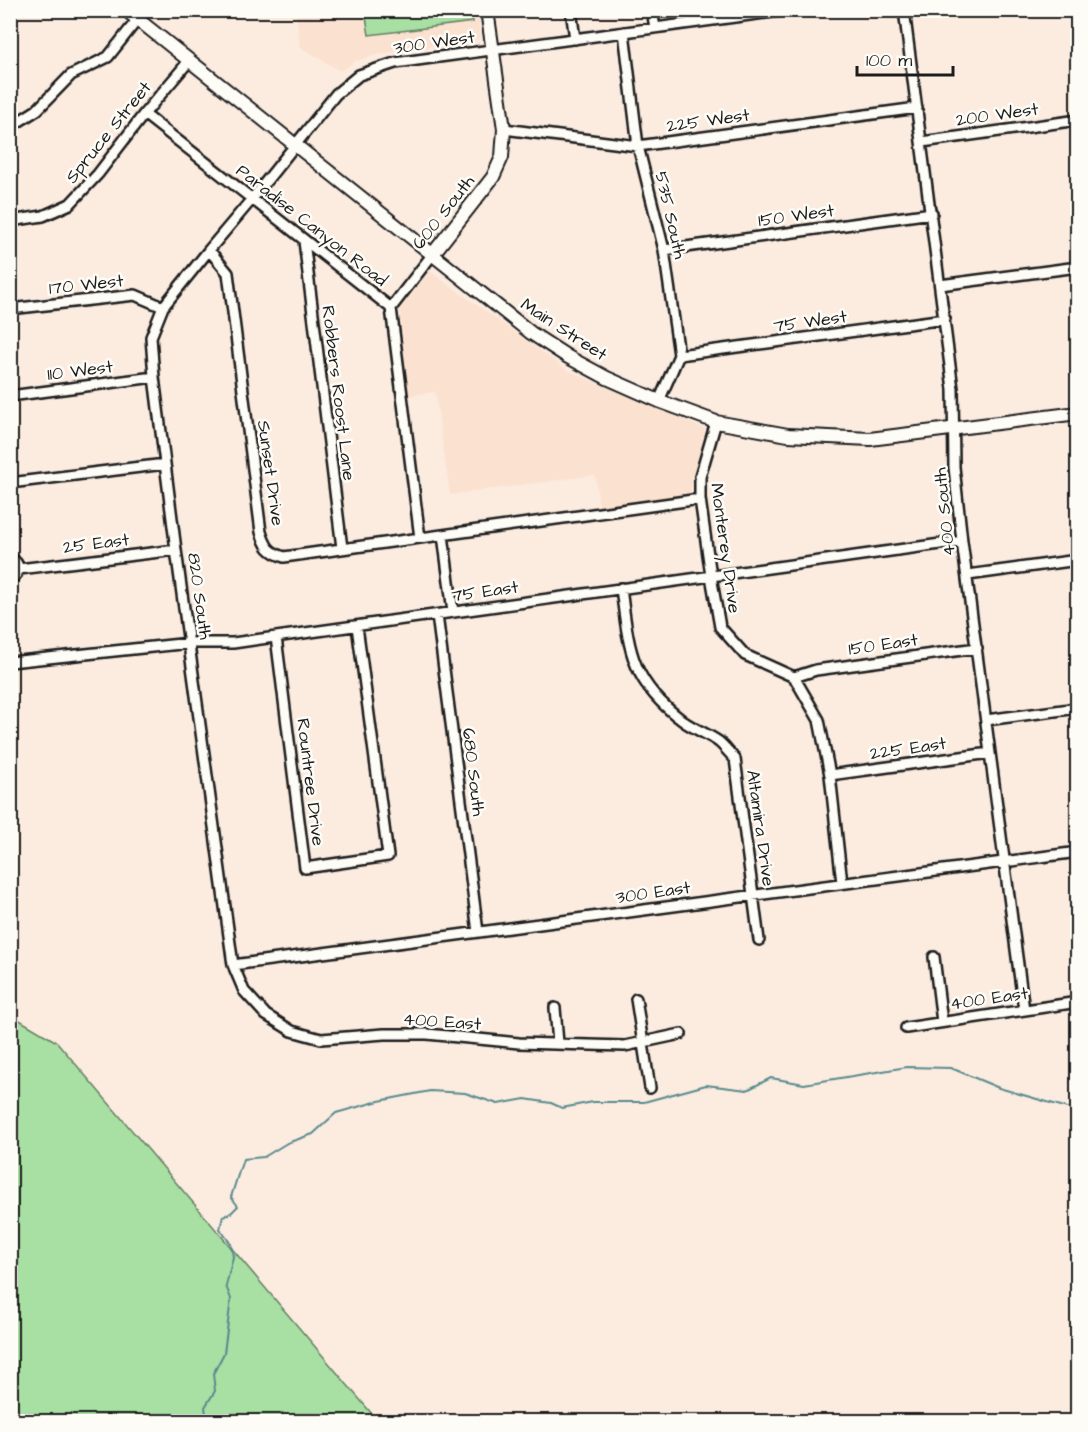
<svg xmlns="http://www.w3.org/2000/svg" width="1088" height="1432" viewBox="0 0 1088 1432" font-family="'Architects Daughter',sans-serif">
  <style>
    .built { fill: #fbe1d0 }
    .green { fill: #a8dfa3; stroke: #627e60; stroke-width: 1.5 }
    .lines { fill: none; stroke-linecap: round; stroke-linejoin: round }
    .stream { stroke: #598a8e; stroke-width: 2 }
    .minor-casing { stroke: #1c1c1c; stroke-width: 14 }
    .major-casing { stroke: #1c1c1c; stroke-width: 16 }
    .minor { stroke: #fdfcf7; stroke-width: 9 }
    .major { stroke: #fdfcf7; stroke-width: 12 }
    .labels { text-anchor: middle; stroke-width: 5; stroke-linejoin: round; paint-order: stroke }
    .street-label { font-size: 18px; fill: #1c1c1c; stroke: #fdfcf7 }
  </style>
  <rect width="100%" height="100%" fill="#fcece0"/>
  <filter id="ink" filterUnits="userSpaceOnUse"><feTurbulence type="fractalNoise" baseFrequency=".0167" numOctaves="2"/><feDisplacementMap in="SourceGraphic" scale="12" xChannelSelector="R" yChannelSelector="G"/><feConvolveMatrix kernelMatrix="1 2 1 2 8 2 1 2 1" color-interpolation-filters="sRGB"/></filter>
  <g filter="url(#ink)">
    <path class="built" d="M296,11H478L481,39L376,55L356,61L340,71L300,47Z
      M430,271L567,370L705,429L690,495L599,506L595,475L450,495L435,392L408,396L400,308Z"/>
    <path class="green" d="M365,11H471L473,22L369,35Z
      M11,1015L57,1042L378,1421H11Z"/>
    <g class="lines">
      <path class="stream" d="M207,1422L205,1407L215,1391L213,1374L224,1353L231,1299L226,1286L233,1257L231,1244L220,1229L223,1216L231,1213L238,1206L231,1197L243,1159L264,1157L287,1143L313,1134L336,1113L379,1101L430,1091L465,1093L498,1104L525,1099L551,1103L562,1108L593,1102H644L706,1085L747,1090L771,1078L804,1084L907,1067L951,1068L999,1088L1078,1111"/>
      <defs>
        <path id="minor" d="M571,10L575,39
          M652,10L655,28
          M904,10L953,389L954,467L962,541L1024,1010
          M624,32L638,146L664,250L679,355L659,401
          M144,114L391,308L420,538
          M10,127L37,110L71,75L108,57L145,10
          M504,129L638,146L917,108
          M922,142L1078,120
          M10,221L43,216L70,204L98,174L144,114L189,61
          M304,241L342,548
          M209,250L163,307L151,337L154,377L176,550L233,965L244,991L266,1015L292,1031L321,1039L384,1034H427L519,1043L625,1046L681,1034
          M664,250L932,213
          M940,285L1078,267
          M391,308L432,255
          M10,309L135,295L163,307
          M679,355L945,319
          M10,396L154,377
          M716,422L700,477V499L711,576L720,627L745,655L794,677L819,720L830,775L842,883
          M10,483L165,464
          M700,499L284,557C269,552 266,547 261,532L228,273L209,250L252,199L336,94L359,75L395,63L788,10
          M443,535L453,612
          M10,558C21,563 21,574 10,579
          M19,569L176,550
          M968,575L1078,560
          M621,588C629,650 630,681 683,721C694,729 708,734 719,742C725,747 730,754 735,759L759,940
          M437,615L478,932
          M276,637L305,868L388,856L357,626
          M10,662L190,643H233L962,541
          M794,677L816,670L977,648
          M986,720L1078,708
          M830,775L990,753
          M934,957L942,1022
          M233,965L1078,852
          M636,999L650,1088
          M555,1008L558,1043
          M906,1028L1078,1002"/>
        <path id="major" d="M126,10L531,333L568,357L607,378L659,401L716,422L788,435L870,439L1078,413
          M432,255L493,177L502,157L504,129L487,10"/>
      </defs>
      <use href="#minor" class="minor-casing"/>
      <use href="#major" class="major-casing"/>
      <use href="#minor" class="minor"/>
      <use href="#major" class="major"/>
    </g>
  </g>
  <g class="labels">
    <g class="street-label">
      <text transform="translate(434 42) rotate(-8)" y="6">300 West</text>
      <text transform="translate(997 114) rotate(-8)" y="6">200 West</text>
      <text transform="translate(708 120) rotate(-8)" y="6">225 West</text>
      <text transform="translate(108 132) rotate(-51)" y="6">Spruce Street</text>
      <text transform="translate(443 212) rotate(-52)" y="6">600 South</text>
      <text transform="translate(671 215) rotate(77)" y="6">535 South</text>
      <text transform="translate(796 215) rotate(-8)" y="6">150 West</text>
      <text transform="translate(312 225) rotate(38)" y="6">Paradise Canyon Road</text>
      <text transform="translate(86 284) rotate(-6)" y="6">170 West</text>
      <text transform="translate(810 321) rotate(-8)" y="6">75 West</text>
      <text transform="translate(564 329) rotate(33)" y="6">Main Street</text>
      <text transform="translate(80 370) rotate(-7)" y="6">110 West</text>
      <text transform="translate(339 393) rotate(83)" y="6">Robbers Roost Lane</text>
      <text transform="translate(271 473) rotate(82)" y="6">Sunset Drive</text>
      <text transform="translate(944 512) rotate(-96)" y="6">400 South</text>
      <text transform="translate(96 543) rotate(-7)" y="6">25 East</text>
      <text transform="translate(726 548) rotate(82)" y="6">Monterey Drive</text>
      <text transform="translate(485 591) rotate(-8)" y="6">75 East</text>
      <text transform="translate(200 596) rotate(82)" y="6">820 South</text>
      <text transform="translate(883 644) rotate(-8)" y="6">150 East</text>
      <text transform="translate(908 748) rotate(-8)" y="6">225 East</text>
      <text transform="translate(474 772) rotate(83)" y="6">680 South</text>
      <text transform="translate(311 782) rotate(83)" y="6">Rountree Drive</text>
      <text transform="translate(761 828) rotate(82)" y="6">Altamira Drive</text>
      <text transform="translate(653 892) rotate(-8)" y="6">300 East</text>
      <text transform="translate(989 998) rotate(-8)" y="6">400 East</text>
      <text transform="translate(442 1021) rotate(4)" y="6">400 East</text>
    </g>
  </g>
  <rect width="1088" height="1432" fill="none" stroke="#fdfcf7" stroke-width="36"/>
  <rect x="18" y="18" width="1052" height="1396" fill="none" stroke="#1c1c1c" stroke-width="2" filter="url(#ink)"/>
  <path d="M857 66v9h96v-9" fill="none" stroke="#1c1c1c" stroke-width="3"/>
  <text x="866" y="66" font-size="18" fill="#1c1c1c" stroke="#fdfcf7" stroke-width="4.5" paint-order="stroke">100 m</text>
</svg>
